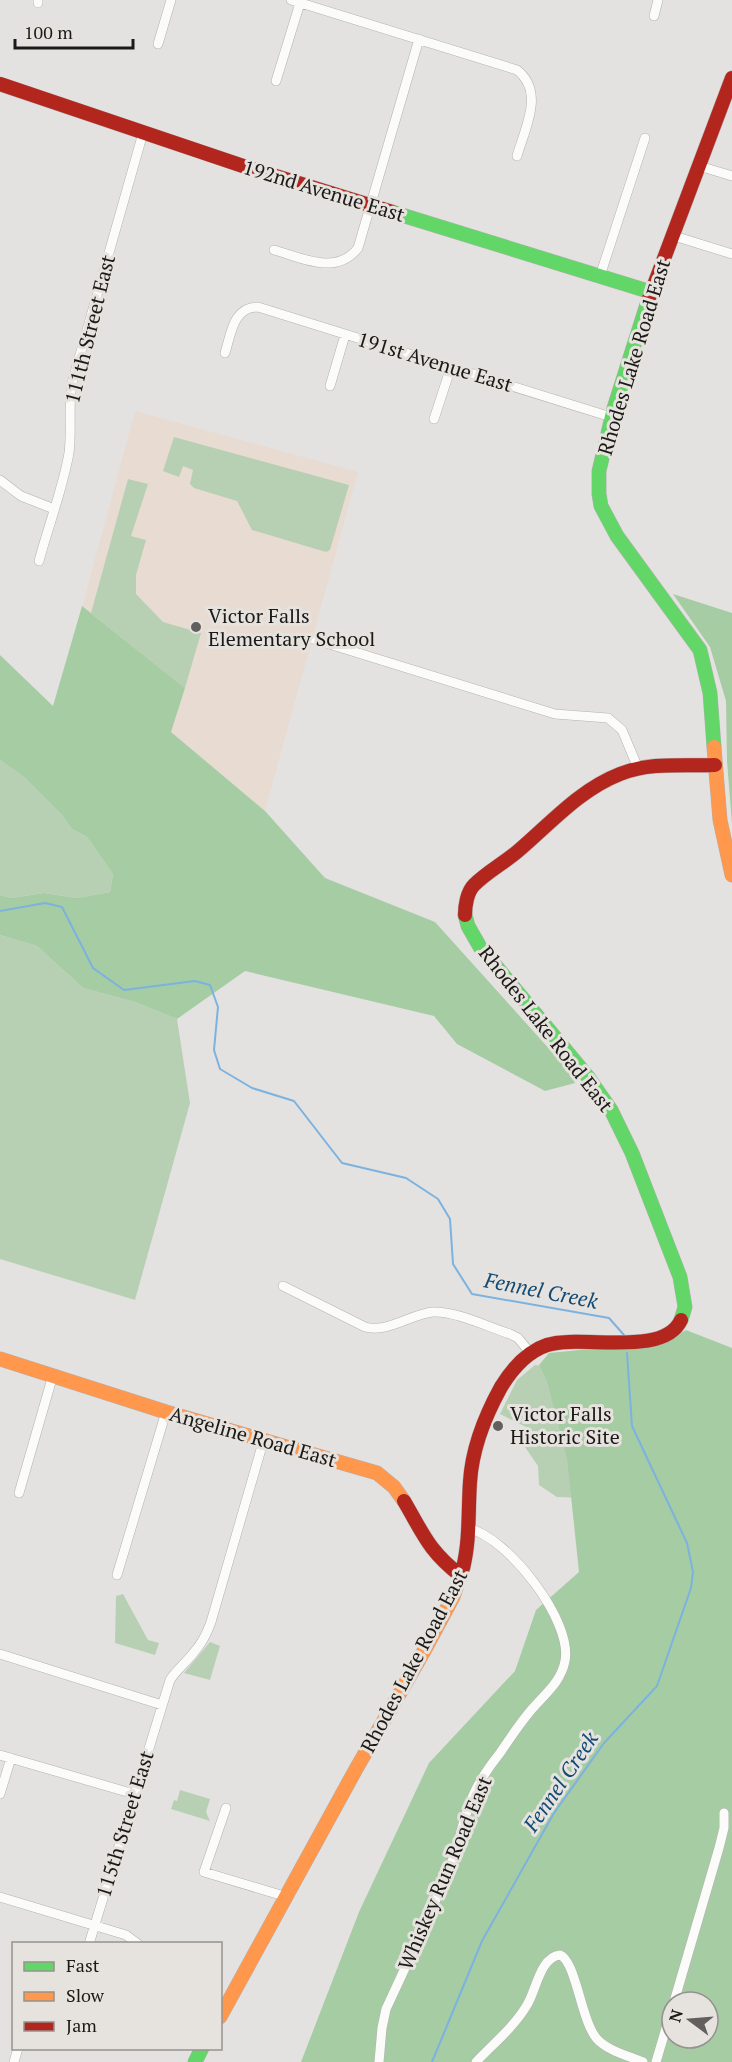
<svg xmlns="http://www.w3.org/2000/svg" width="732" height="2062" viewBox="0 0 732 2062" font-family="'PT Serif',serif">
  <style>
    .education { fill: #e7dbd2 }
    .green { fill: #b7d0b4 }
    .forest { fill: #a6cca4; fill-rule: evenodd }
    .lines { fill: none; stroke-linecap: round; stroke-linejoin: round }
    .stream { stroke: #7cb2df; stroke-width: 2 }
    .street-casing { stroke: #b3b2b0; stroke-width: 10 }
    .fast-casing { stroke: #b3b2b0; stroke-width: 15 }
    .slow-casing { stroke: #b3b2b0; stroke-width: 15 }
    .jam-casing { stroke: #b3b2b0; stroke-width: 15 }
    .street { stroke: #fbfbfa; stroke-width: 9 }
    .fast { stroke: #63d668; stroke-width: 14 }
    .slow { stroke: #ff974d; stroke-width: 14 }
    .jam { stroke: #b3261e; stroke-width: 14 }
    .poi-dot { fill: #61605e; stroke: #e6e2de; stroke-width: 2 }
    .labels { text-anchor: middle; stroke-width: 6; stroke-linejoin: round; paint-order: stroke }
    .street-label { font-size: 20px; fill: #1b1a18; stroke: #e6e2de }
    .poi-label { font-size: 20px; fill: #1b1a18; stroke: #e6e2de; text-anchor: start }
    .water-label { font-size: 21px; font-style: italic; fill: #114b76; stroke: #e6e2de }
  </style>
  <rect width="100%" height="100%" fill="#e4e2e0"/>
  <path class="education" d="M135,411L358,472L265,811L71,648Z"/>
  <path class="green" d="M174,437L349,485L330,550L326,552L252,530L237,501L194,488L190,484L193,470L183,466L179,477L163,471Z
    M128,479L148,484L131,536L146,540L136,575V594L163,622L201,633L185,688L91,613Z
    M0,760L24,777L62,815L72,829L87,837L113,874L110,892L77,898L44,893L11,898L0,895Z
    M0,935L37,946L83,988L135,1002L177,1019L190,1103L135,1300L0,1259Z
    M535,1365L556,1368L582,1498L557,1497L539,1485L538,1466L525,1447L532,1430L500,1414L517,1380Z
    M123,1594L148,1640L159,1643L155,1655L115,1643L116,1596Z
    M210,1642L220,1646L210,1680L184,1673Z
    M180,1790L210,1799L206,1812L210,1821L171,1809L174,1800L177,1801Z"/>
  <path class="forest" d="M673,594L732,613V824L727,761L726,701L710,647Z
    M82,606L185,688L171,732L265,811L325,878L435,922L570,1072L575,1083L545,1091L457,1044L434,1016L245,971L177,1019L135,1002L83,988L37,946L0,935V895L11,898L44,893L77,898L110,892L113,874L87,837L72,829L62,815L24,777L0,760V655L53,706Z
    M686,1330L732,1348V2062H301L359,1912L429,1763L515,1671L536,1610L579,1572L567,1458L547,1381L539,1365L549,1353L600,1348L641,1349L665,1343ZM672,2002H708V2038H672Z"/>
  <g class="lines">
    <path class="stream" d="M0,911L45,903L62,907L93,968L124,990L195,981L210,985L218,1007L214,1050L220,1069L252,1088L294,1101L342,1163L406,1178L438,1199L450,1219L453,1264L472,1294L609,1318L624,1335
      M432,2062L482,1941L554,1813L604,1743L657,1686L691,1588L693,1572L687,1543L632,1426L627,1353"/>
    <defs>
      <path id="street" d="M291,0L517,70C545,92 525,128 517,156
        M38,3V0
        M654,16L658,0
        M158,44L171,0
        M276,81L300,3
        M699,166L732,176
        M674,236L732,254
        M274,250C303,258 336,276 358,248L419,39
        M600,276L645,138
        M225,353C231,334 233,307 258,307L611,417
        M330,386L345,335
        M434,419L451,367
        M0,480L21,496L54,509
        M39,561C48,527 63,488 69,453C72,430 68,407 72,383L143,133
        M313,639L555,714L608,718L622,730L638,768
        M283,1286L365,1327C388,1333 411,1314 433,1312C456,1311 488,1327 510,1334L518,1338L531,1354
        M19,1493L53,1375
        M117,1575L166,1412
        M0,1654L162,1705
        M0,1755L134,1794
        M0,1794L11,1758
        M226,1808L204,1872L287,1897
        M0,1897L126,1935L138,1944
        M89,1944L170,1680C177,1669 187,1662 195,1651C203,1642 207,1633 211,1622L264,1439
        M674,2002L719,1848L724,1828V1813
        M14,2062L18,2048
        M379,2062L382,2028L386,2009C408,1962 431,1913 451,1864C459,1844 462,1823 470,1803C476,1786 488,1768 500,1753C510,1738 520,1723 532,1709C545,1694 561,1682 565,1661C573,1621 508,1538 470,1529
        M476,2062C493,2044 514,2027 527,2005C536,1991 540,1957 560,1955C576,1961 581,2021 597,2039C608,2051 629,2056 643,2062
        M656,2062L672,2008"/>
      <path id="fast" d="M392,212L651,292
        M648,301L614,408L599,471V494L601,506L617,536L700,650L710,693L714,747
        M465,915L468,926L480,947L588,1077L611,1110L632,1153L680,1277L685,1307L681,1320
        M195,2062L202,2048"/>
      <path id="slow" d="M714,747L720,820L732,875
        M0,1359L166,1412L377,1473L394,1487L404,1501
        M220,2017L356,1769L424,1651L453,1597L463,1568"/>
      <path id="jam" d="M0,84L243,166L392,212
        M648,301L732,78
        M465,915C465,906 467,892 474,885C487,872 504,863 518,851C550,824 579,790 620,774C650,762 683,766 715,765
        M404,1501C424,1535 428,1550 461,1576
        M463,1568C470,1540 468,1511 470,1482C472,1449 485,1416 501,1387C512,1369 526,1352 547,1345C580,1334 664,1358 681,1320"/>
    </defs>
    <use href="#street" class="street-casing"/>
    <use href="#fast" class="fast-casing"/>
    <use href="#slow" class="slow-casing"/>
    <use href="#jam" class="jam-casing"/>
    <use href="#street" class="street"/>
    <use href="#fast" class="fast"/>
    <use href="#slow" class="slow"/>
    <use href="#jam" class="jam"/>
  </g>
  <g class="poi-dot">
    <circle cx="196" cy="627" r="6"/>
    <circle cx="498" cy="1426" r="6"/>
  </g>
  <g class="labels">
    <g class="street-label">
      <text transform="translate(324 191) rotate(17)" y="7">192nd Avenue East</text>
      <text transform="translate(90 329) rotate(-76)" y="7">111th Street East</text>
      <text transform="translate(634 357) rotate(-73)" y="7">Rhodes Lake Road East</text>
      <text transform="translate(435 362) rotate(17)" y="7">191st Avenue East</text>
      <text transform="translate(546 1029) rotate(52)" y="7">Rhodes Lake Road East</text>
      <text transform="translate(253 1437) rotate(16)" y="7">Angeline Road East</text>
      <text transform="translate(414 1661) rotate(-62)" y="7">Rhodes Lake Road East</text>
      <text transform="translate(125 1824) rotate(-73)" y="7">115th Street East</text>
      <text transform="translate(445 1873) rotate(-67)" y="7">Whiskey Run Road East</text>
    </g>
    <g class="poi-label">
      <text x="208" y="623">Victor Falls<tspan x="208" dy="23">Elementary School</tspan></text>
      <text x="510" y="1421">Victor Falls<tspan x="510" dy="23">Historic Site</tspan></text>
    </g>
    <g class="water-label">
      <text transform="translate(541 1291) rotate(11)" y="7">Fennel Creek</text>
      <text transform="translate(561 1782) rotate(-56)" y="7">Fennel Creek</text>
    </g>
  </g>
  <rect x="12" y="1942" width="210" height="108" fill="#e6e2de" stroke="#95928f" stroke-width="1.5"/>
  <rect x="24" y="1962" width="30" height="9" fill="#63d668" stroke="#95928f" stroke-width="1.5"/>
  <text x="66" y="1972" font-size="18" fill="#1b1a18">Fast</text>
  <rect x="24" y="1992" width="30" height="9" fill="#ff974d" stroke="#95928f" stroke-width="1.5"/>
  <text x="66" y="2002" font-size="18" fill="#1b1a18">Slow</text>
  <rect x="24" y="2022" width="30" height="9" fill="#b3261e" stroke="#95928f" stroke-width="1.5"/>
  <text x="66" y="2032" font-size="18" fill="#1b1a18">Jam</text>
  <g transform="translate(690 2020) rotate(286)"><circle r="28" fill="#e6e2de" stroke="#95928f" stroke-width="1.5"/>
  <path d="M0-4.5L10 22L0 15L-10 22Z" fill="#61605e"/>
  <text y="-9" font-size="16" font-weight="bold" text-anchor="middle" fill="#1b1a18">N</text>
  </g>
  <path d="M15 39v9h118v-9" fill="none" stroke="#1b1a18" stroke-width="3"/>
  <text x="24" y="39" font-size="18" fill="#1b1a18" stroke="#e6e2de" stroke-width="4.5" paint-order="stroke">100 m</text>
</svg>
